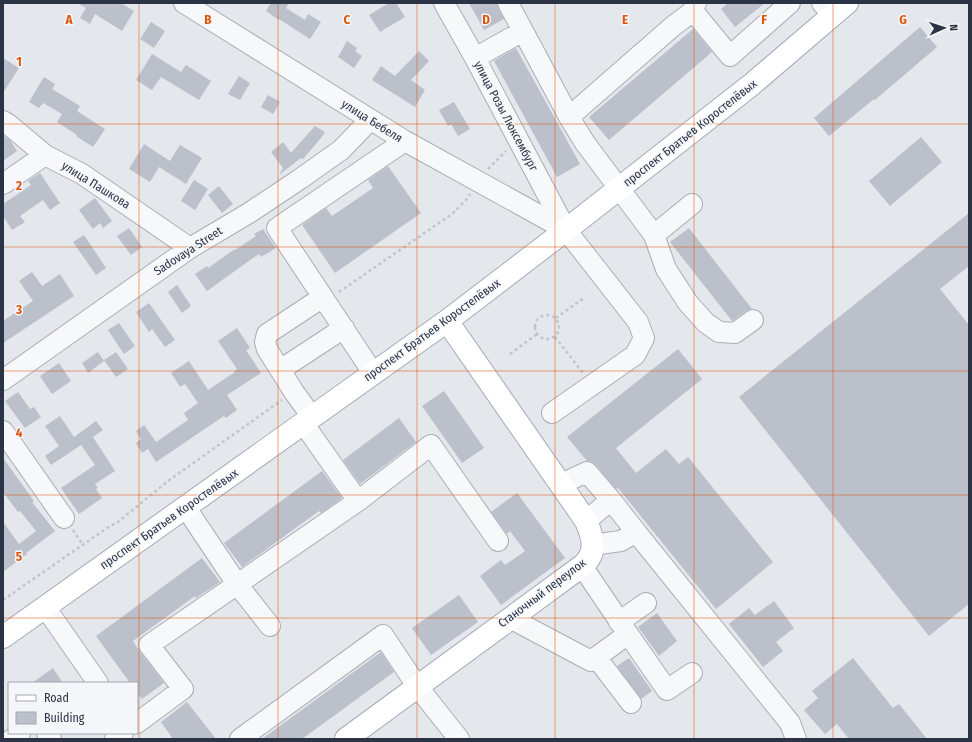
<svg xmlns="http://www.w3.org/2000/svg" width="972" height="742" viewBox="0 0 972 742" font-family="'Fira Sans Condensed',sans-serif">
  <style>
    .building { fill: #bbc0ca }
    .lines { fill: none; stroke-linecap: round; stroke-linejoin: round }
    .minor-casing { stroke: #a9aeb7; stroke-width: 22 }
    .major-casing { stroke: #a3abb8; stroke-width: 24 }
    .path { stroke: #c2c5cb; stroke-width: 2.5; stroke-dasharray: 3 3; stroke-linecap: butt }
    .minor { stroke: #f7f8fa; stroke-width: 20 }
    .major { stroke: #fff; stroke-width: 22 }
    .grid { fill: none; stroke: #df570f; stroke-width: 1; stroke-opacity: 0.55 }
    .labels { text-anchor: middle; stroke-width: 3; stroke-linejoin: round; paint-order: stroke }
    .street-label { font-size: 12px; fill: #2b3445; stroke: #f4f6f9 }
    .grid-label { font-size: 13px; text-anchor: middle; font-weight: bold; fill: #df570f; stroke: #f4f6f9; stroke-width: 3; stroke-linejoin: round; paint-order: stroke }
  </style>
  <rect width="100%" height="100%" fill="#e4e7ec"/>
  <path class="building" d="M77,3H121L134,11L122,31L95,14L90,24L80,18L86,8Z
    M271,3H289L286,8L305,20L308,14L321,22L310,39L279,19V20L266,11Z
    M389,3H396L405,17L380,32L369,15Z
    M469,3H497L498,8L504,19L484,30Z
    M728,3H765L735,27L721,9Z
    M151,22L165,31L154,48L140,39Z
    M920,27L937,47L875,100L874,99L829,136L814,118Z
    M693,29L712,52L609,140L589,117Z
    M347,41L357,48L355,51L362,56L354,68L338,57Z
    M516,48L580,164L557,177L494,61Z
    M419,51L429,61L411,80L425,90L415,107L372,80L381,66L395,76Z
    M152,54L181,72L186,65L211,81L199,100L161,77L152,90L136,80Z
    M3,58L19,68L3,93Z
    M239,76L250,83L240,100L228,94Z
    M44,77L55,84L52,89L80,106L77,111L105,129L93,147L76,136L77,135L57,122L62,114L43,103L39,108L29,102Z
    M268,95L280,102L273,114L261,107Z
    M454,102L470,129L458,136L451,124L448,126L439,110Z
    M315,126L325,132L321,138L303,159L301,158L279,175L283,168L271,152L283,142L291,153Z
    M3,135L10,140L17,151L3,161Z
    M921,137L942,162L890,206L869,181Z
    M144,144L170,161L180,145L202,158L186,184L159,167L150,182L129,169Z
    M388,166L421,213L335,273L302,225L326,208L332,216L373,188L368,180Z
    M40,173L60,203L50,210L43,200L20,216L25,222L12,230L3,216V204L31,185L28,181Z
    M194,180L208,189L195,210L181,201Z
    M219,186L233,204L222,213L208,195Z
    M95,198L112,221L103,228L100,223L93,229L79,210Z
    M969,213V266L940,289L969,325V604L929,636L739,397Z
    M129,228L142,247L131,255L117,236Z
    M689,228L752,309L746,311L732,321L670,242Z
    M263,229L276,248L261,257L259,254L218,283L207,291L195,274L207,266L208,268L235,249V250L256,236L254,234Z
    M84,235L106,268L96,275L73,242Z
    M32,272L42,286L60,274L74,296L3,343V321L33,301L19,281Z
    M177,285L191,306L182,313L168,292Z
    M149,303L175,340L165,347L152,329L149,332L136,312Z
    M119,323L135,346L124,354L108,330Z
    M237,328L250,348L246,350L261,373L227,395L237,410L226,418L224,416L156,462L148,449L142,453L136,443L141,439L136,431L144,425L156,442L188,420L184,413L198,403L185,384L180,387L171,373L189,361L208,390L235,372L234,371L237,369L218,341Z
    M678,349L702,379L616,448L636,473L666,449L679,464L688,457L773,562L716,609L618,488L616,489L596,465L590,461H587L567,437Z
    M98,352L104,361L88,373L82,363Z
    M116,352L128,369L116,377L104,360Z
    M59,363L71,381L52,394L40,376Z
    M444,391L484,448L462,463L422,406Z
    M18,392L30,409L34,407L41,417L25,428L5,401Z
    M60,416L74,437L96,421L103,430L93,437L115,471L95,484L98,488L96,489L102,498L79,514L61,488L95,465L81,445L51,465L45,456L59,446L45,426Z
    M399,418L416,442L360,484L343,460Z
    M3,458L34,501L32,502L55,531L26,553L27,554L3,572V522L19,544L36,531L20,511L18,512L3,492Z
    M322,471L342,498L321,513L319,511L242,567L224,543Z
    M517,493L565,558L501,605L480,576L501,560L505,565L525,551L510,531L507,534L491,512Z
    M202,558L220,582L196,598L195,596L133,641L140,652L164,683L142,699L137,693V683H130L96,636Z
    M459,595L478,622L431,655L412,628Z
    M774,601L794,628L776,642L783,651L763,667L729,624L749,608L755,615Z
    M657,613L677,641L659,656L638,627Z
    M381,652L394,672L302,739H262Z
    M629,658L652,691L641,699L617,666Z
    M853,658L893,708L899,704L927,739H849L837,724L825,734L804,710L818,698L812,691Z
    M53,668L63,683H32Z
    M187,702L216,739H173L161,722Z"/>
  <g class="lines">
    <defs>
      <path id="minor" d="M184,3L405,141L566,230
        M444,3L475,58L566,230L638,322L644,338L635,355L552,413
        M508,3L523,31
        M696,3L693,11L730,56L790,3
        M822,3L833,15
        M475,58L523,31L569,117L585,143L654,235L666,269L688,303L706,323L719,332L735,333L753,320
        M569,117L672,27L693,11
        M3,121L8,124L45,155L82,174L190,248
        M3,184L45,155
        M654,235L692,204
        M280,370L344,328
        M373,373L277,228L405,141
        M3,380L190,248L249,213L300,179L341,150L370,120
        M312,417L294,392L267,349L265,342L267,334L323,297
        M303,423L358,501
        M3,431L64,518
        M561,484L587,472L611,500L586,521
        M611,500L636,532
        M186,508L237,584L270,626
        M592,545L621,541L636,532L790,723L796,739
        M45,607L98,683
        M510,618L591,661L628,634L582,566
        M619,622L646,603
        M628,634L667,690L692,673
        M596,657L631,703
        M137,723L183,689L149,645L358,501L431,445L498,541
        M47,733L51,739
        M12,739L20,733
        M115,739L123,733
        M240,739L383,635L417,686L459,739"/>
      <path id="major" d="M3,637L447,321L566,230L751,85L847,3
        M346,739L582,566C598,553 593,537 586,521L447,321"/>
    </defs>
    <use href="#minor" class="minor-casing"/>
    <use href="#major" class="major-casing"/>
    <path class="path" d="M488,169L506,151
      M339,292L452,214L466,200L470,194
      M535 327a12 12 0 1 1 24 0a12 12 0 1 1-24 0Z
      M556,318L585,297
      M555,337L583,373
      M510,354L537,334
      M73,530L83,545
      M3,600L107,528L118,522L168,481L282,400"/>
    <use href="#minor" class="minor"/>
    <use href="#major" class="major"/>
  </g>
  <path class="grid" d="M139,3V739M278,3V739M417,3V739M555,3V739M694,3V739M833,3V739M3,124H969M3,247H969M3,371H969M3,495H969M3,618H969"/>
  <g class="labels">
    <g class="street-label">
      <text transform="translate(506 116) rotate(62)" y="4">улица Розы Люксембург</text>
      <text transform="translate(372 121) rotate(32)" y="4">улица Бебеля</text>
      <text transform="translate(690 133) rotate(-38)" y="4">проспект Братьев Коростелёвых</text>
      <text transform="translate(96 185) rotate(32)" y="4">улица Пашкова</text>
      <text transform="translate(188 251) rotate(-33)" y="4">Sadovaya Street</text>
      <text transform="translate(432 330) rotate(-36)" y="4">проспект Братьев Коростелёвых</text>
      <text transform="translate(169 519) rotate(-35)" y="4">проспект Братьев Коростелёвых</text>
      <text transform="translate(542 593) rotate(-37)" y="4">Станочный переулок</text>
    </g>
  </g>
  <g class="grid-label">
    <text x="69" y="24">A</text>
    <text x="208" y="24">B</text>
    <text x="347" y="24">C</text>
    <text x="486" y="24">D</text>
    <text x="625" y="24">E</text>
    <text x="764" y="24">F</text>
    <text x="903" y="24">G</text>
    <text x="19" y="66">1</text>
    <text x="19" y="190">2</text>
    <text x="19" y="314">3</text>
    <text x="19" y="437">4</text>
    <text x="19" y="561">5</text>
  </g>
  <rect width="972" height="742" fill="none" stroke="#2b3445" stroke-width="8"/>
  <rect x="8" y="682" width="130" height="52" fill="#f4f6f9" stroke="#a4a8b1"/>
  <rect x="16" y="695" width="20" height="6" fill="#ffffff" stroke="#a4a8b1"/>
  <text x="44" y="702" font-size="12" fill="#2b3445">Road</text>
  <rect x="16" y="712" width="20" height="12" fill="#bbc0ca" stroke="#a4a8b1"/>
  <text x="44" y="722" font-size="12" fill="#2b3445">Building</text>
  <g transform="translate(944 28) rotate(87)" stroke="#f4f6f9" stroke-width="3" paint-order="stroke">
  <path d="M0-3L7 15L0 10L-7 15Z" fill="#2b3445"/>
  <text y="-6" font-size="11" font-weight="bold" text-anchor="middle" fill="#2b3445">N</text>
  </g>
</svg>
